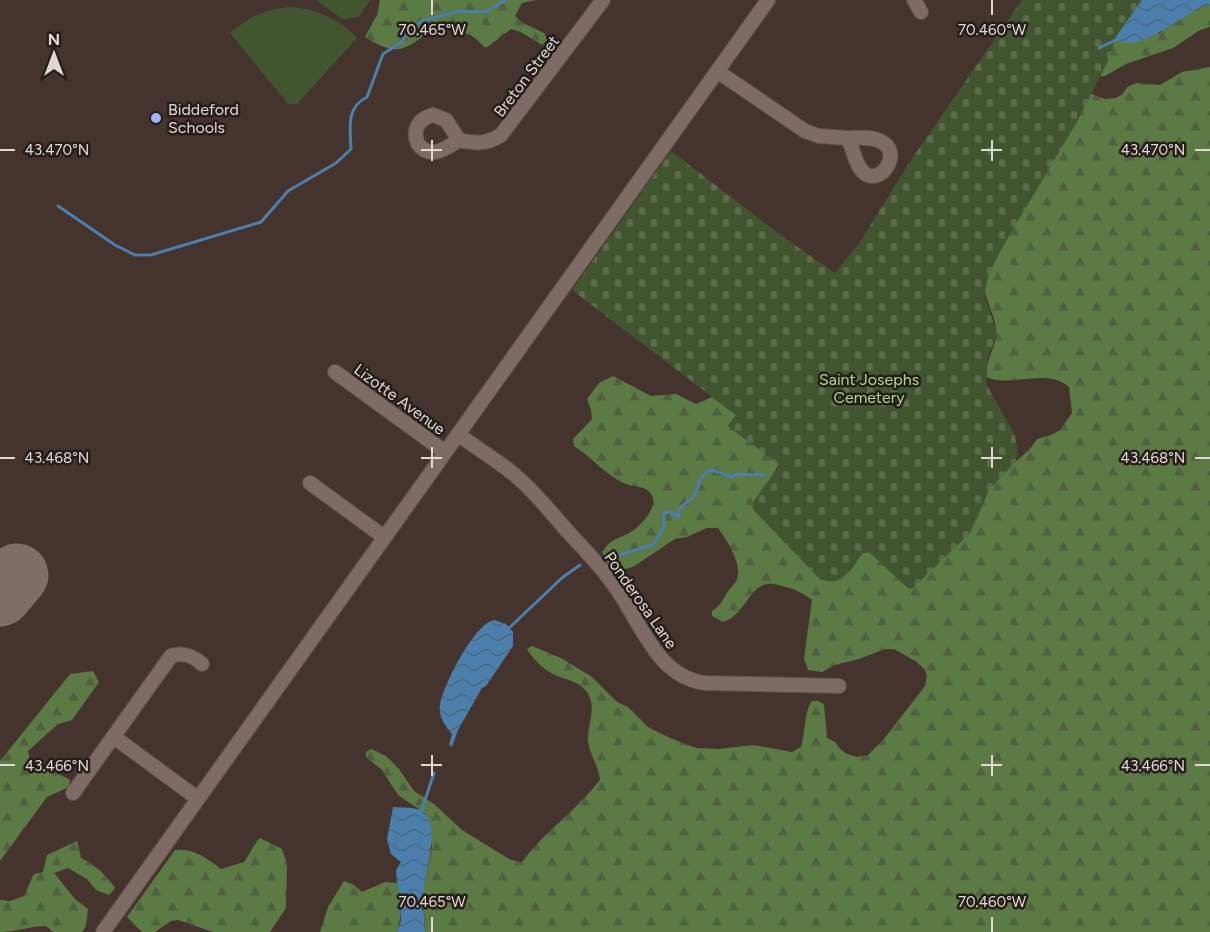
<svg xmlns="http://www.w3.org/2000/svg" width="1210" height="932" viewBox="0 0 1210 932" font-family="Figtree,sans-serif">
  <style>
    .grass { fill: #415530 }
    .forest { fill: url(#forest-firs) }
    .cemetery { fill: url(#cemetery-stones) }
    .water { fill: url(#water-waves) }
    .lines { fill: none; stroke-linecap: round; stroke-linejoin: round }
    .stream { stroke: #4c7fab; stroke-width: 3 }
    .runway { stroke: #7c6f68; stroke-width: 63 }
    .minor-casing { stroke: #5e504a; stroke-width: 16 }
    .minor { stroke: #7e6b63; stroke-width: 14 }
    .ticks { fill: none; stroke: #e2d8d3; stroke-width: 2 }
    .poi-dot { fill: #a4b2fc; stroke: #251d1a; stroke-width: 2 }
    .labels { text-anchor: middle; stroke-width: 5; stroke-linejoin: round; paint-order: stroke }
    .street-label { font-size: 16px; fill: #e2d8d3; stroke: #251d1a }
    .poi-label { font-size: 16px; fill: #e2d8d3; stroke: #251d1a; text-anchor: start }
    .park-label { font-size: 16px; fill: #aeda89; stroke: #251d1a }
    .ticks-label { font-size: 15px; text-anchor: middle; fill: #e2d8d3; stroke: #251d1a; stroke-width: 5; stroke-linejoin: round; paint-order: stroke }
  </style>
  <defs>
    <pattern id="forest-firs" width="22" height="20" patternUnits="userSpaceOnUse" patternTransform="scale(1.5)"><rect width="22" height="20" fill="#5c7a43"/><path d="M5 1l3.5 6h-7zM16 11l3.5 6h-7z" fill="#516041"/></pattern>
    <pattern id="cemetery-stones" width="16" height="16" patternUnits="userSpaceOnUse" patternTransform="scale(1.5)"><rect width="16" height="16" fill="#415530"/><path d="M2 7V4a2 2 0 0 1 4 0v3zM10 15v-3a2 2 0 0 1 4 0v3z" fill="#5c6d4d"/></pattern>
    <pattern id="water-waves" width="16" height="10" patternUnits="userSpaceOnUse" patternTransform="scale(1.5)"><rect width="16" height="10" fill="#4c7fab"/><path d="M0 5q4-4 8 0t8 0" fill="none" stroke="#496985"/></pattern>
  </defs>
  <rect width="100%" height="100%" fill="#44342d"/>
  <path class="grass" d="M316,0H370L359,17L342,19Z
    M292,7C318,9 339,19 357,38L297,104H288L230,33C248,17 267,8 292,7Z"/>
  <path class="forest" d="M380,0H536L522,3L515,16L523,23L544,33L547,40L542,45L521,32L511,29L486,48C481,44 475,37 470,35C457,30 453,36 446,21C439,23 436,26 430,31C403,52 396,56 365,37L377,15Z
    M1142,0L1139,4L1159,34C1169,24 1197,7 1210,4V27L1200,30L1173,48L1126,64L1105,76L1094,77L1089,35Z
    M1210,67V932H425L423,890L432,847L426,814L398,795L382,770L366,757V752L371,749L386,756L399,769L414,791L434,804L462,830L511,860L522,862C545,831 577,810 600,780C599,764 587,753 588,736C589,720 597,705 586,691C577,680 565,680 553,674C543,669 533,659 527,649L532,646L561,658L592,677L617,702L628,707L648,727L670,738L696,748L719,749L753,745L792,752L801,747C805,734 805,709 812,701H818L824,704L827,738L835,742L840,749L847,754L857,757L868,755L884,739L925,686L927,676L925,670L917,662L894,649H885L859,659L835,665L822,672L808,670L804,658L812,600C803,593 793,588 782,586C778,585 773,583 768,584C750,585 744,616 723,622L712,616V611C720,606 722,601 727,593C729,589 734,585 736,581C744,566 727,540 718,528H707L687,537L675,539L633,567L612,572L602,552C612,536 623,539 635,529C644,522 659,505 651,494C647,486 634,487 626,484C606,476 592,457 574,446L573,439L592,419L591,410L587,399L599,383L613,376L651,396L676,394L696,404L712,397L736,415L728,426L779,464L753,509L817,576L822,580L835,581L851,570L862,553L870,552L908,588L970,533L989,489L1015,462L1030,449L1037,439L1051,435L1060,430L1072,413L1069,387C1047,367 1011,388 986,377C986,360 995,349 996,335C998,320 986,304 985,289L999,237L1081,90L1105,99L1116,98L1123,94L1127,87L1137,83L1160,85L1182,72Z
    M93,671L99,682L72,720L58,724L28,751L31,764L50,769L70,780L69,787L47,797L0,861V761L70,674Z
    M260,838L282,849L287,864L286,908L270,932H213L178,920L171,921L155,932H142L127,917L175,850C194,848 206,858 221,869L244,862C249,856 254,843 260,838Z
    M77,841L81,858C96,865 106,875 115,888L109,895L96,890L87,879L68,868L54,873L75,899L88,909L86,926L82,932H53L46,926C29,926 17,932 0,932V900L10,901L24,896L34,874L43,872L47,855Z
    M344,881L354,885L362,892L385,882L397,883C402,899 402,916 397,932H320L328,907Z"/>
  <path class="cemetery" d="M1022,0H1142L1116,37L1108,61L1078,120L1002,248L989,274L985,289V298L996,330V337L988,357L986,384L1015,435L1018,454L1015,462L989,490L970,533L912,589L908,588L869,552L862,553C852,570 837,592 817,576L753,509V502L778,468L779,464L728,426L736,415L572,290L671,151L782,236L835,273L860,242L913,157Z"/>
  <path class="water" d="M1142,0H1210V4C1189,8 1135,60 1116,37Z
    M494,620L506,624L513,632V646L486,686L482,688L458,730L452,747L449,745L452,734C445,726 438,716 440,705C443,685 475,623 494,620Z
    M393,807C402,808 417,806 424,813C441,827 425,870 424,890C423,904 424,918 425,932H397L401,921L400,895L397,883L396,870L401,862L391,854L387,839Z"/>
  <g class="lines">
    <path class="stream" d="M1099,48L1120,38
      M58,206L115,245L135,255H151L261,222L288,191L336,163L351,149C350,129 346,107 367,97L383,54L400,43L414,27L422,21L458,11L485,12L506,0
      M608,558L653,545L664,527V513L670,512L678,517L680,508C683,504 689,502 692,498C702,487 696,474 713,470L731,477L738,474L765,475
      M508,629L563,577L580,565
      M420,815L434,773"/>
    <path class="runway" d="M0,595L17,575"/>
    <defs>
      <path id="minor" d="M914,0L921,12
        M717,71L805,131L819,136L847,138
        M847,138C858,138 870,136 880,141C904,151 881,188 863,172C854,163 854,148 847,138Z
        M459,140C445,149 431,160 418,144C412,130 418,119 433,115L446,120L459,140C475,144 487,144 501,135L603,0
        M335,372L445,452
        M458,434C477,449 499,461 517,477C537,494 553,515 570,534C588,553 606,572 620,594C643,628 659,677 705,683L839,686
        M310,483L384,537
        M114,737L197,798
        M73,793L171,656C183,652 192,655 202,664
        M103,932L768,0"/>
    </defs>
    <use href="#minor" class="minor-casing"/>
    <use href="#minor" class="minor"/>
  </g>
  <path class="ticks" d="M432,0V15M992,0V15M432,140V161M992,140V161M0,150H15M421,150H442M981,150H1002M1195,150H1210M432,447V468M992,447V468M0,458H15M421,458H442M981,458H1002M1195,458H1210M432,755V776M992,755V776M0,765H15M421,765H442M981,765H1002M1195,765H1210M432,917V932M992,917V932"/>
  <circle class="poi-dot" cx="156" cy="118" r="6"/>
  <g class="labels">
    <g class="street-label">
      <text transform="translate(526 76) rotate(-53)" y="6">Breton Street</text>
      <text transform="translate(400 399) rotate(36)" y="6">Lizotte Avenue</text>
      <text transform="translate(641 600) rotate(55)" y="6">Ponderosa Lane</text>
    </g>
    <g class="poi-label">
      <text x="168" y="115">Biddeford<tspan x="168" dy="18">Schools</tspan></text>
    </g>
    <g class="park-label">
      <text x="869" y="385">Saint Josephs<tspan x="869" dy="18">Cemetery</tspan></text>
    </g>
  </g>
  <g class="ticks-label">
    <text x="432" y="35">70.465°W</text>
    <text x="992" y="35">70.460°W</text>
    <text x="57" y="155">43.470°N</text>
    <text x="1153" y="155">43.470°N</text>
    <text x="57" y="463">43.468°N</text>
    <text x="1153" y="463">43.468°N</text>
    <text x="57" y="771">43.466°N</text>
    <text x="1153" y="771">43.466°N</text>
    <text x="432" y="907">70.465°W</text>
    <text x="992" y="907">70.460°W</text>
  </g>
  <g transform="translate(54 54)" stroke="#251d1a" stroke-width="4.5" paint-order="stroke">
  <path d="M0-4.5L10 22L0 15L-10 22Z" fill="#e2d8d3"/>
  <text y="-9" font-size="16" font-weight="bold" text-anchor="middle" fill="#e2d8d3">N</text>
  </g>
</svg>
